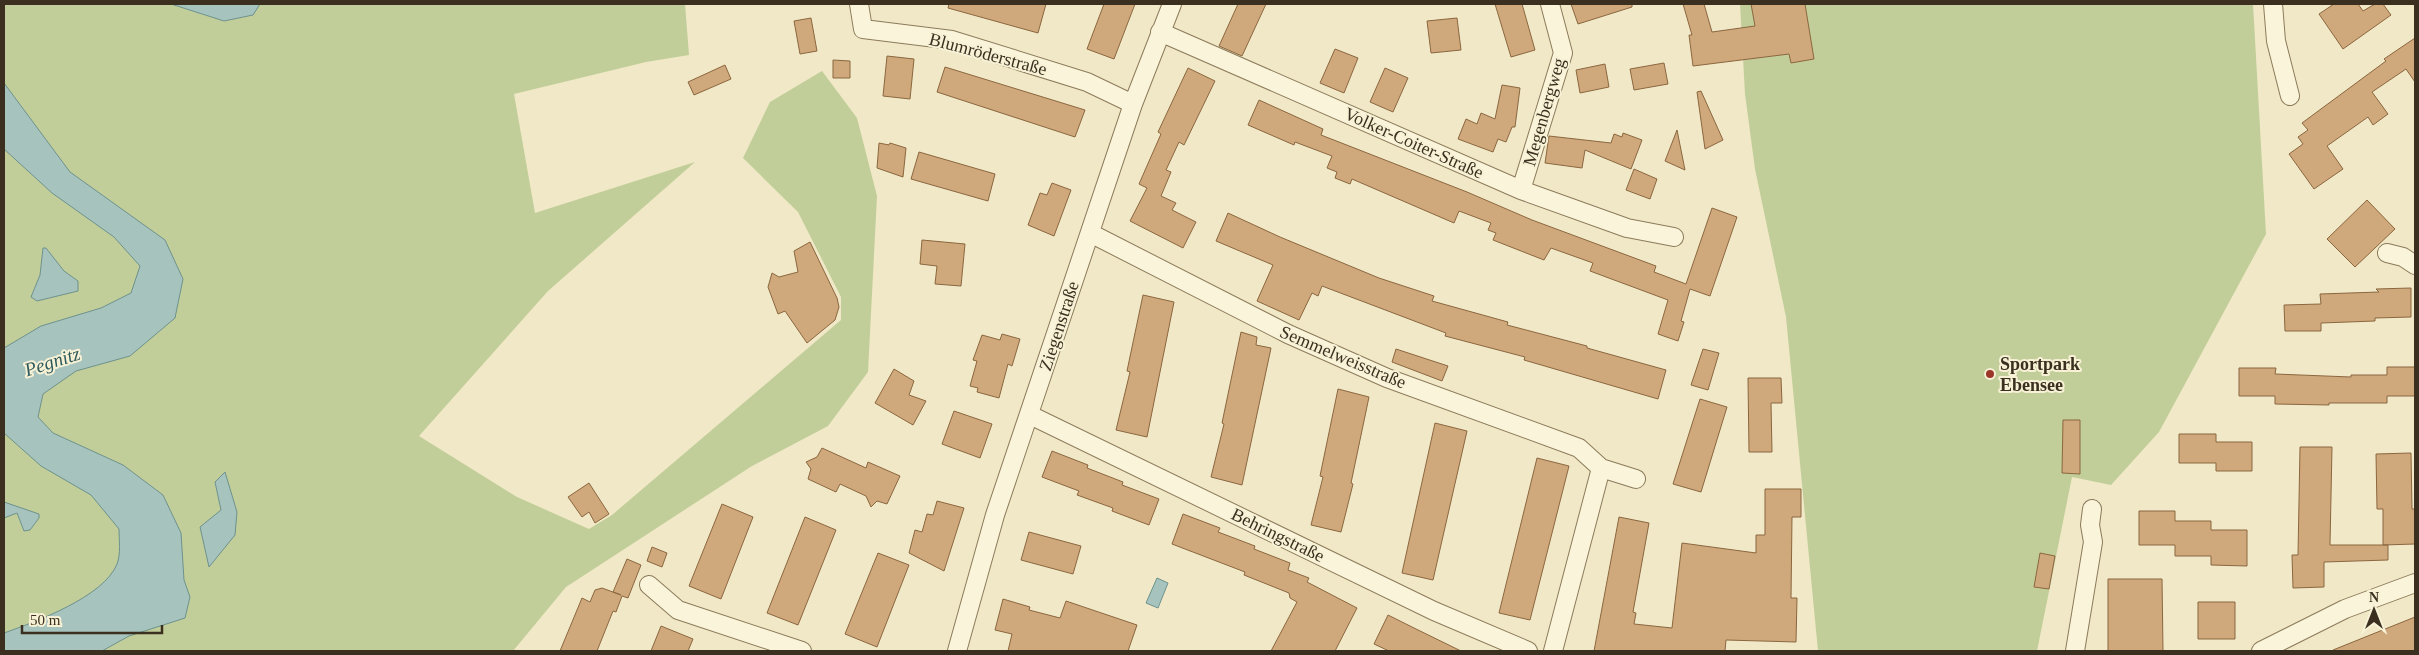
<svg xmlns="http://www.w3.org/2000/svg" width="2419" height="655" viewBox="0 0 2419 655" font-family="'Times New Roman',serif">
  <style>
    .green { fill: #c2ce99 }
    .water { fill: #a7c3be; stroke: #6d928d }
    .building { fill: #cfa87b; stroke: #8b6740 }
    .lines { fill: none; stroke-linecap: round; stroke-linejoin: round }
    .street-casing { stroke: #8c7b5b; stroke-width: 20 }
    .street { stroke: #faf4da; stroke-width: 18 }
    .poi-dot { fill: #9c3629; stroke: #f7f1d6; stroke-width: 2 }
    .labels { text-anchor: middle; stroke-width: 4; stroke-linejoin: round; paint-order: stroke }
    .street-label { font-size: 18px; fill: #3b301f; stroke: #f7f1d6 }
    .poi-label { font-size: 18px; font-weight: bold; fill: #3b301f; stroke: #f7f1d6; text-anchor: start }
    .water-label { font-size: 19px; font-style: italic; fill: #2e595b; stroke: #f7f1d6 }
  </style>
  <rect width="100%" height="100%" fill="#f0e8c6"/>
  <path class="green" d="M4,4H685L689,55L646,62L514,94L535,213L695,162L548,291L419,436L517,497L589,529L612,515L841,320V297L798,212L743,158L770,102L822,71L857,118L877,196L868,372L828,426L752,466L566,587L513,651H4Z
    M1740,4H2253L2266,234L2159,432L2111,485L2072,477L2037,651H1818L1786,317L1755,169L1745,94Z"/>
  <path class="water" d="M171,4H260L253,15L224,21Z
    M4,83L70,172L165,240L183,279L175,318L130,356L76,371L43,394L38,417L53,433L123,465L163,495L181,533L184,580L190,597L185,618L129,636L102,651H4V633C35,622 104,597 117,564C121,554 119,539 119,529L91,495L41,466L4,433V348L41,326L101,308L131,293L140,266L114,237L52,193L4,149Z
    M43,248H46L64,271L78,281V291L37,301L31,297L40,275Z
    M225,472L237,512L235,535L209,567L200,527L221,510L215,482Z
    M4,502L39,514V518L30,530L24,531L17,513L4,518Z
    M1157,578L1168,583L1158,608L1146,603Z"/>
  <path class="building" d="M949,4H1046L1038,33L948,8Z
    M1104,4H1135L1114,59L1087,49Z
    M1238,4H1266L1242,56L1219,46Z
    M1495,4H1522L1535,50L1511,57Z
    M1571,4H1632V7L1578,24Z
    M1683,4H1704L1712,32L1755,26L1751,4H1805L1814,59L1791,63L1789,54L1693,66L1689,35H1692Z
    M2334,4H2358L2363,11L2375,4H2383L2391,15L2343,49L2319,14Z
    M811,18L817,51L800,54L794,21Z
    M1457,18L1461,50L1431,53L1427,21Z
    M2415,38V82L2406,69L2372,92L2388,114L2373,125L2368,117L2327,146L2343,169L2314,189L2289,154L2303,144L2298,137L2308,130L2302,123L2386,61L2384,59Z
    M1335,49L1358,58L1344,93L1320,83Z
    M887,56L914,59L910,99L883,96Z
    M833,60L850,61V78H833Z
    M1664,63L1668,84L1634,90L1630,69Z
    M1605,64L1609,87L1580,93L1576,70Z
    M725,65L731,79L694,95L688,82Z
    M945,67L1085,110L1075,137L937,92Z
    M1188,68L1215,81L1184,145L1179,142L1166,170L1171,172L1161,196L1176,203L1172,210L1196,222L1183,248L1130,221L1147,188L1139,184L1161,134L1158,132Z
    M1385,68L1408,78L1393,112L1370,102Z
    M1502,85L1520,88L1515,127H1512L1506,142L1498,139L1493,152L1458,139L1466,119L1477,124L1481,113L1495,119Z
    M1701,91L1723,140L1705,149L1697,92Z
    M1259,100L1323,129L1321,135L1467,192L1532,220L1656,266L1654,272L1686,284L1712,208L1737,217L1710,296L1690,289L1681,321L1684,322L1678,341L1658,334L1668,300L1590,271L1593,263L1551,248L1544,260L1493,240L1496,233L1488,230L1491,223L1459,211L1454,223L1352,179L1350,184L1335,178L1337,172L1327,168L1332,156L1295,142L1294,145L1248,125Z
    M1677,130L1685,170L1665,161Z
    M1623,133L1642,140L1631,169L1585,150L1582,168L1545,163L1549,136L1611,143L1614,134L1622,137Z
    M879,143L889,145L890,143L906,148L903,177L877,168Z
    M919,152L995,174L988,201L911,179Z
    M1634,169L1657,179L1650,199L1626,190Z
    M1052,183L1071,190L1054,236L1028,225L1040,193L1047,195Z
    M2367,200L2395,229L2355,267L2327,239Z
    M1228,213L1280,237L1379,278L1434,296L1432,301L1508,322L1507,325L1587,346V348L1666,370L1658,399L1524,360L1525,357L1445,336L1446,333L1322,286L1318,296L1312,293L1299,320L1257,301L1273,265L1216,241Z
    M922,240L965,244L961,286L935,284L937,266L920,264Z
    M810,242L837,298L839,307L835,320L807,343L785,311L778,314L768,287L772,273L779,277L798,272L794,251Z
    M2411,288V317L2375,318V321L2321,323V331H2285L2284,305L2321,304L2320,294L2379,292L2376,289Z
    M1143,295L1174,302L1147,437L1116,430L1130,372L1127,371Z
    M1241,332L1257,337L1256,345L1271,348L1242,485L1211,477L1224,424L1222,423Z
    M1002,334L1020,339L1012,366L1008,364L999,398L977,392L978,388L970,386L977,361L973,360L982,335L1000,340Z
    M1396,349L1448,366L1442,381L1392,362Z
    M1703,349L1719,353L1708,390L1691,385Z
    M2387,367H2415V396H2387V403H2329V405L2275,404V396H2239V368H2276L2275,374L2351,377V375H2387Z
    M894,369L914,381L909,395L926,401L913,425L875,403Z
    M1748,378H1781L1782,403H1771L1772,452H1749Z
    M1338,389L1369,397L1351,483L1353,484L1341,532L1311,525L1323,477L1320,476Z
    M1700,399L1727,407L1701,492L1673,484Z
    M954,411L992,424L980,458L942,444Z
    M2063,420H2080V474L2062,473Z
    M1435,423L1467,431L1433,580L1402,573Z
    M2179,434H2216V442H2252V471H2216V463H2179Z
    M2300,447H2332L2330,545H2388V560L2324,562V587L2293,588L2292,555H2298Z
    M822,448L866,468L868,462L900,476L887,504L877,501L871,507L866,496L840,484L836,492L808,479L811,469L806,462L817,457Z
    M1052,451L1088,465L1087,468L1123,482L1122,485L1159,499L1149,525L1112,511L1113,508L1077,495L1079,491L1042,477Z
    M2411,453L2412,509H2415V544L2383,545V509H2377L2376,454Z
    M1537,458L1569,466L1530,620L1499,613Z
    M589,483L609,514L595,523L589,512L582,517L568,497Z
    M1765,489H1801V517H1792L1791,598H1797L1796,642L1726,640L1725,651H1594L1619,517L1649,523L1633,612L1636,613L1634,624L1672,628L1682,543L1756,553V535H1765Z
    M937,501L964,508L944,571L909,553L915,530L922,532L927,514L933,515Z
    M722,504L753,517L721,599L689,586Z
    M2139,511H2175V521H2211V530H2247V566L2211,565V556H2175V545H2139Z
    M1183,514L1220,528L1218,532L1255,546L1254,549L1290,563L1288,570L1309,578L1307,582L1357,608L1335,651H1271L1297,602L1290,598L1289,593L1244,575L1245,572L1172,544Z
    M805,517L836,530L798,625L767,613Z
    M1029,532L1081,546L1073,574L1021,560Z
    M652,547L667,553L662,567L647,561Z
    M878,553L909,565L877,647L845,634Z
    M2040,553L2055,556L2049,589L2034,587Z
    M627,559L641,565L628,598L622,596L616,612L613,611L597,651H560L582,598L590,602L595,590L602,588L621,595L613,592Z
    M2108,579H2162L2163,651H2108Z
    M1003,599L1030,607L1029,610L1060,618L1066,601L1137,625L1128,651H1008L1012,634L995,630Z
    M2198,602H2235V639H2198Z
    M1388,615L1414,628L1461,651H1389L1374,644Z
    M2415,617V651H2333V650Z
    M661,626L693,639L688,651H651Z"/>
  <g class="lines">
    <defs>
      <path id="street" d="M859,4L863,29L952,40L1087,82L1133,104
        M2273,4L2276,41L2290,96
        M1160,32L1521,190L1627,228L1674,237
        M1521,190L1563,53L1550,4
        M1090,233L1288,334L1387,378L1579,448L1601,468L1636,479
        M2387,253L2403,257L2415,265
        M1030,415L1434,611L1528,651
        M649,585L678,610L802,651
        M957,651L995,515L1133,104L1172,4
        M1553,651L1601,468
        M2075,651L2093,542L2090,525L2092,509
        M2261,651L2345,609L2415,583"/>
    </defs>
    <use href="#street" class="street-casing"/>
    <use href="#street" class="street"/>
  </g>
  <circle class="poi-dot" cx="1990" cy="374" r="5"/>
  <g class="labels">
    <g class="street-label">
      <text transform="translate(988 54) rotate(15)" y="6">Blumröderstraße</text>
      <text transform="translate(1544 112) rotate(-74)" y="6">Megenbergweg</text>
      <text transform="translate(1414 143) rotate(24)" y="6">Volker-Coiter-Straße</text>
      <text transform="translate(1059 326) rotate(-72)" y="6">Ziegenstraße</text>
      <text transform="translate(1343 357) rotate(23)" y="6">Semmelweisstraße</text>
      <text transform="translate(1278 535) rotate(26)" y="6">Behringstraße</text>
    </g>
    <g class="poi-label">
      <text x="2000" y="370">Sportpark<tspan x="2000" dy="21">Ebensee</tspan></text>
    </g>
    <g class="water-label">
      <text transform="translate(52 361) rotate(-18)" y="7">Pegnitz</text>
    </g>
  </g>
  <rect width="2419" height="655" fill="none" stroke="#3b301f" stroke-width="10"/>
  <g transform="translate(2374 610)" stroke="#f7f1d6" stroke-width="4" paint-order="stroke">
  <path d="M0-4L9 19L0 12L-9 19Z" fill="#3b301f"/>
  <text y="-8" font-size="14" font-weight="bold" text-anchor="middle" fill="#3b301f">N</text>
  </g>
  <path d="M22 625v8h140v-8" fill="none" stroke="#3b301f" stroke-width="2.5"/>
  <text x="30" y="625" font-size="15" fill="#3b301f" stroke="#f7f1d6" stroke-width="4" paint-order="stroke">50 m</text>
</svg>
